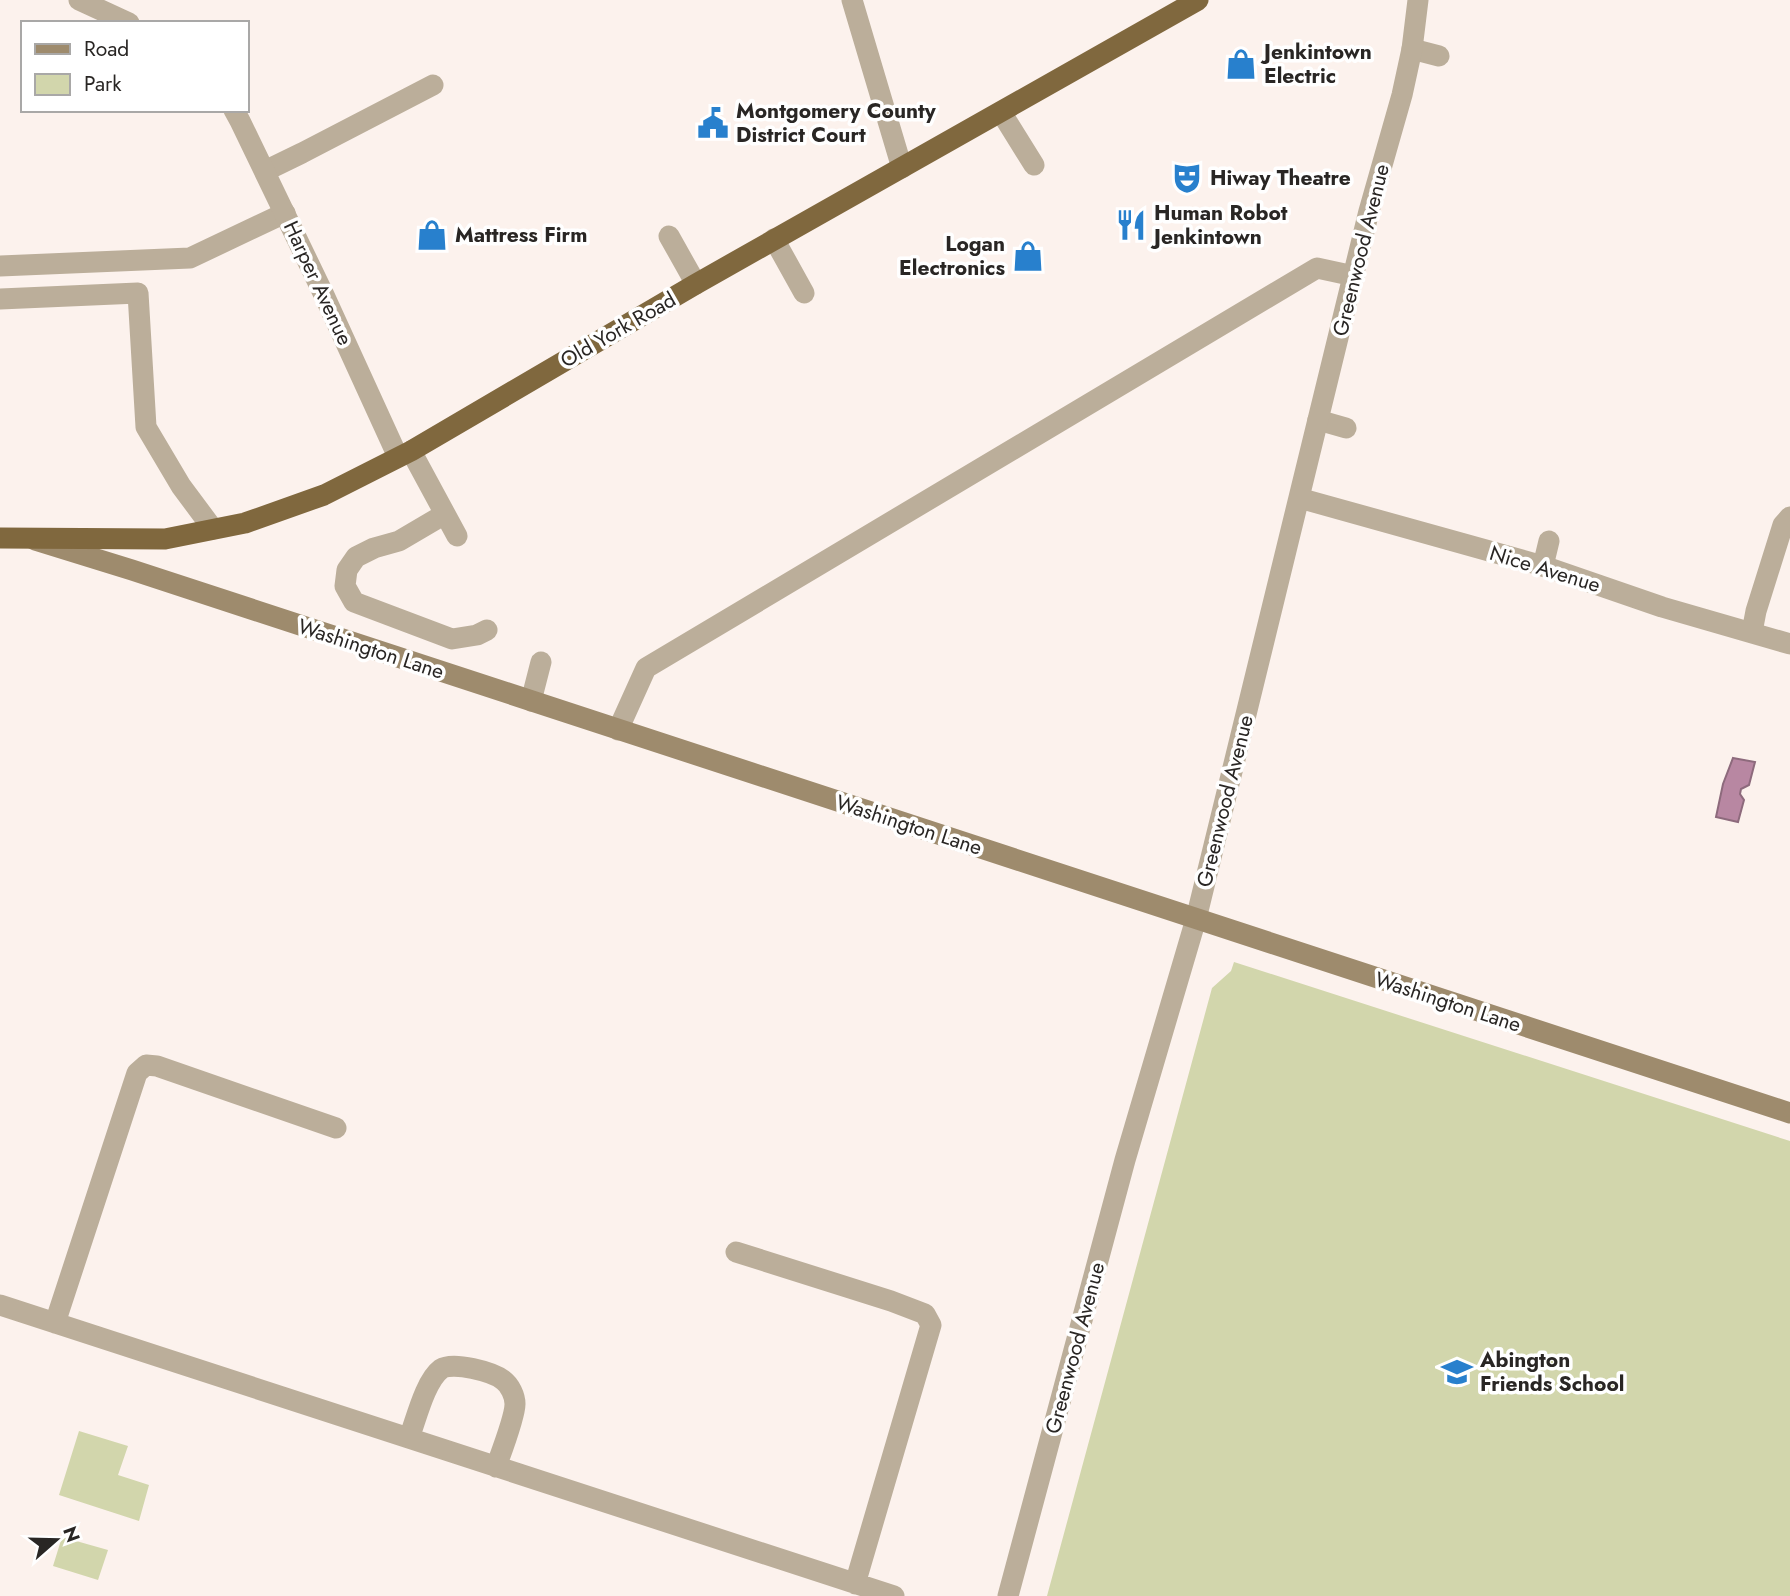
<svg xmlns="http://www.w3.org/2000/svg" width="1790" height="1596" viewBox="0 0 1790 1596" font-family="Jost,sans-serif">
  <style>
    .green { fill: #d2d6ac }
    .water { fill: #b887a2; stroke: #8d6a7c; stroke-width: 2 }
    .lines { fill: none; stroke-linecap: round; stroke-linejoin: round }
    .service { stroke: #bbae9a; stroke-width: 21 }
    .minor { stroke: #bbae9a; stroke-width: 21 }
    .tertiary { stroke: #bbae9a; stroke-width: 21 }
    .secondary { stroke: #9e8b6d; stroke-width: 21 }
    .trunk { stroke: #80683e; stroke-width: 21 }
    .labels { text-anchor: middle; stroke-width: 7; stroke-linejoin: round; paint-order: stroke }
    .poi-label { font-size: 21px; font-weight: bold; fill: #292624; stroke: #fff; text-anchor: start }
    .street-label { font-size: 21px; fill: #292624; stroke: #fff }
  </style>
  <rect width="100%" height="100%" fill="#fcf2ed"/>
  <path class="green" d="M1234,962L1790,1141V1596H1047L1212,988L1231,971Z
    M79,1431L128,1446L118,1475L149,1485L139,1521L59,1495Z
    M62,1537L108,1550L98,1580L53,1566Z"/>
  <path class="water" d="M1733,758L1755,762L1749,785L1741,789L1740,794L1744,800L1738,822L1716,817L1723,784Z"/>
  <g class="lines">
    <path class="service" d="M1412,49L1439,56
      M1001,112L1034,165
      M265,171L302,153L433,85
      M669,236L696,284
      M774,239L804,293
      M0,266L190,258L285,213
      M0,299L138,293L146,427L181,486L213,529
      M1318,420L1346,428
      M411,451L457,536
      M445,514L399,541L374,548L356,557L347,570L345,586L354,602L452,639L477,635L487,630
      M1543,566L1549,541
      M531,701L541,662
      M618,730L646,668L1317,268L1354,276
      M736,1252L891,1301L925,1314L931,1325L855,1584
      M0,1305L894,1596
      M55,1323L137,1073L146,1065L157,1066L336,1128
      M409,1438C416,1420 425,1381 441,1369C453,1361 493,1372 503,1380C510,1385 515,1396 515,1404C515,1417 501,1453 496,1467"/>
    <path class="minor" d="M79,0L129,23
      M234,110L240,121L324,295L398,457
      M1299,498L1543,566L1662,607L1790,644
      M1752,632L1756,611L1783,525L1790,517
      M1008,1596L1125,1160L1196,919L1369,211L1402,95L1412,49L1418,0"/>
    <path class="tertiary" d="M852,0L902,168"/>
    <path class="secondary" d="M35,540L132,570L1790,1113"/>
    <path class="trunk" d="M0,538L165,539L245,523L324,495L411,451L696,284L1198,0"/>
  </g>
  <defs>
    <symbol id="shop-bare" viewBox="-9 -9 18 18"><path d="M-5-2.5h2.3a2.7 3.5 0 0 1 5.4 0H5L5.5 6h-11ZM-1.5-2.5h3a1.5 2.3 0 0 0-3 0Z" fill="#2880cd" stroke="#fff" stroke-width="2.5" paint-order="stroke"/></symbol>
    <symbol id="civic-bare" viewBox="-9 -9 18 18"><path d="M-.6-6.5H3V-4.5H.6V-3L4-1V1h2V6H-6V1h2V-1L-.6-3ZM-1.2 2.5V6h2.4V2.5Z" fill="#2880cd" stroke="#fff" stroke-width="2.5" paint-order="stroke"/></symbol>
    <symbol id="theatre-bare" viewBox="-9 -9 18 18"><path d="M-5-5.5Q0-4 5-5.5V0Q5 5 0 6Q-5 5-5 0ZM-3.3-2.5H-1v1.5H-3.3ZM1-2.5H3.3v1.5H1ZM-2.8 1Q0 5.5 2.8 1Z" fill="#2880cd" stroke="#fff" stroke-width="2.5" paint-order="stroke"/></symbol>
    <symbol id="restaurant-bare" viewBox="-9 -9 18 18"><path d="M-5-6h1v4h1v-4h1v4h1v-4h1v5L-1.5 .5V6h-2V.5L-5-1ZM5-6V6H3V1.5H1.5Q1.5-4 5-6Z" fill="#2880cd" stroke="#fff" stroke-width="2.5" paint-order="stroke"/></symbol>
    <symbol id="school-bare" viewBox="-9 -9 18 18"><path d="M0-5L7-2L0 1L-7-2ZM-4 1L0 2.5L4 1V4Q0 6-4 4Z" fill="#2880cd" stroke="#fff" stroke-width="2.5" paint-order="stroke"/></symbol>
  </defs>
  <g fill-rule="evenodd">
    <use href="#shop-bare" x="1219" y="42" width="44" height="44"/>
    <use href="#civic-bare" x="691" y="101" width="44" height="44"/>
    <use href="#theatre-bare" x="1165" y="156" width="44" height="44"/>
    <use href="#restaurant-bare" x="1109" y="203" width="44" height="44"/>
    <use href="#shop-bare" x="410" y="213" width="44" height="44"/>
    <use href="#shop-bare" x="1006" y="234" width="44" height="44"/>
    <use href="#school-bare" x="1435" y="1350" width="44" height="44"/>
  </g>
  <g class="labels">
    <g class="poi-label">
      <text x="1264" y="59">Jenkintown<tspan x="1264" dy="24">Electric</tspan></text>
      <text x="736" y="118">Montgomery County<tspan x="736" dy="24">District Court</tspan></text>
      <text x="1210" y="185">Hiway Theatre</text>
      <text x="1154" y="220">Human Robot<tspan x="1154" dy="24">Jenkintown</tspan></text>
      <text x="455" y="242">Mattress Firm</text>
      <text x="1005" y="251" text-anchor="end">Logan<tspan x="1005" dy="24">Electronics</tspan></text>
      <text x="1480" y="1367">Abington<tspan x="1480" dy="24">Friends School</tspan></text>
    </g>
    <g class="street-label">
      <text transform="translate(1361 250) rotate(-76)" y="7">Greenwood Avenue</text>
      <text transform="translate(318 283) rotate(65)" y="7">Harper Avenue</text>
      <text transform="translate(618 330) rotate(-30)" y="7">Old York Road</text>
      <text transform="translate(1545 569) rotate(17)" y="7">Nice Avenue</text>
      <text transform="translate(371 649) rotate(18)" y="7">Washington Lane</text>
      <text transform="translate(1225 801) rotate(-76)" y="7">Greenwood Avenue</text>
      <text transform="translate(909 825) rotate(18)" y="7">Washington Lane</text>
      <text transform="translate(1448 1002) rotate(18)" y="7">Washington Lane</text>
      <text transform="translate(1075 1348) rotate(-75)" y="7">Greenwood Avenue</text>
    </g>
  </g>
  <rect x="21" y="21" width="228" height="91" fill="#ffffff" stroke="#a9a8a7" stroke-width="2"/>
  <rect x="35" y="44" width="35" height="10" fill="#9e8b6d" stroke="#a9a8a7" stroke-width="2"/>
  <text x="84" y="56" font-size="21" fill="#292624">Road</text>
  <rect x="35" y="74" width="35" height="21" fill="#d2d6ac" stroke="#a9a8a7" stroke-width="2"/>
  <text x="84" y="91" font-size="21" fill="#292624">Park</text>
  <g transform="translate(56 1540) rotate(70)" stroke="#ffffff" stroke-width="5" paint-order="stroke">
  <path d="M0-5L12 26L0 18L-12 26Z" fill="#292624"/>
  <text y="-10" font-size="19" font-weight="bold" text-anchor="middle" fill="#292624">N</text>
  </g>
</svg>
